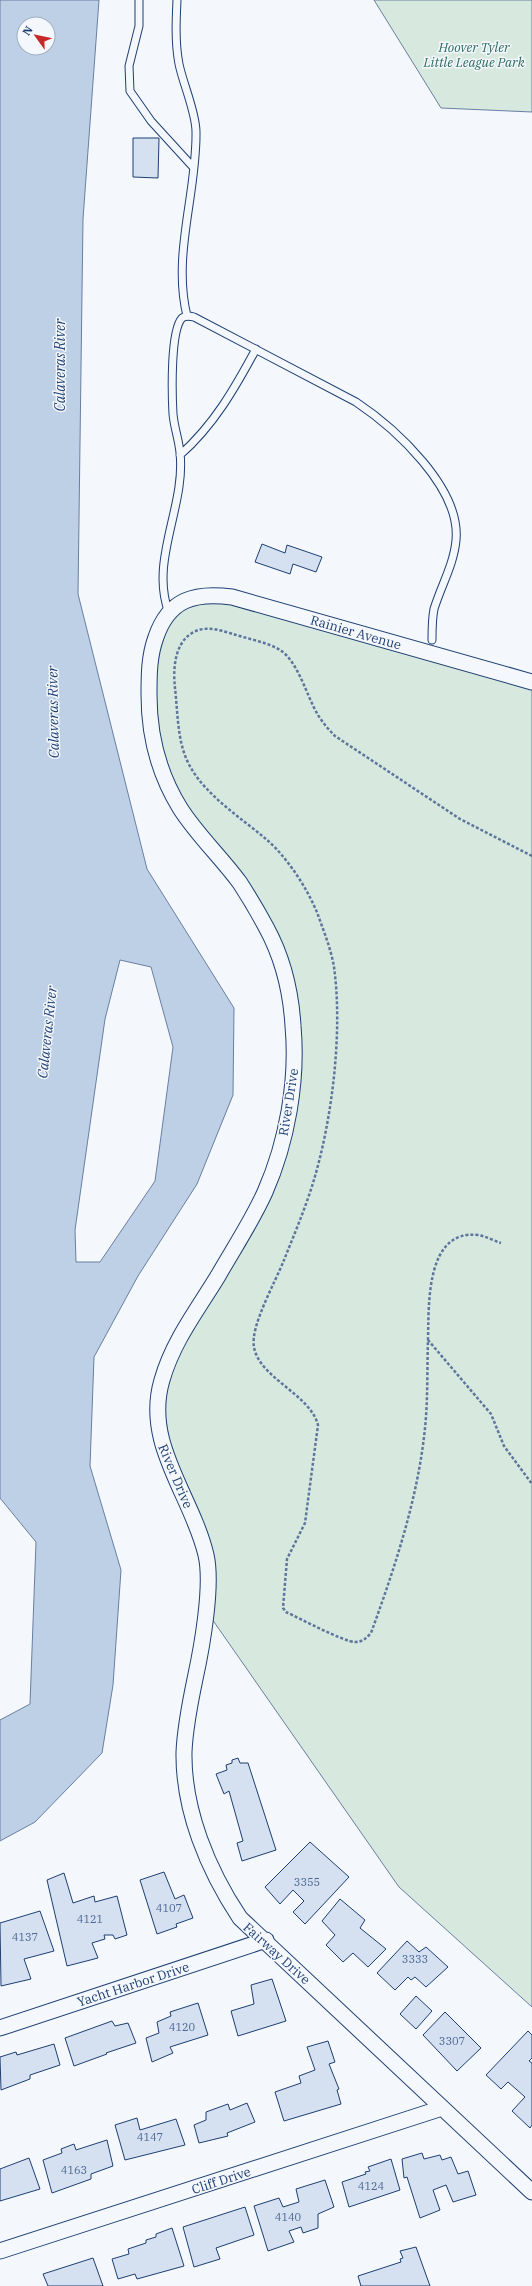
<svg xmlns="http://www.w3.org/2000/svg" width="532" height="2286" viewBox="0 0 532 2286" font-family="'IBM Plex Serif',serif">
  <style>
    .green { fill: #d7e8df; stroke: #687fa3 }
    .water { fill: #bed0e5; stroke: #687fa3; fill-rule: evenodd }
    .building { fill: #d5e0f0; stroke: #1d3f73 }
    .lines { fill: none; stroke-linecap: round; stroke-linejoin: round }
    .service-casing { stroke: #1d3f73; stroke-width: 9 }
    .minor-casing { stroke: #1d3f73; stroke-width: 17 }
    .path { stroke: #5e769c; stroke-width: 2.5; stroke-dasharray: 3 2; stroke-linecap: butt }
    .service { stroke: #f4f7fb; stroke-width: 7 }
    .minor { stroke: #f4f7fb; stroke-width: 15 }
    .labels { text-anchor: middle; stroke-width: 3; stroke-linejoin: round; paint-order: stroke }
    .number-label { font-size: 11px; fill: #4b6792 }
    .park-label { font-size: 13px; font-style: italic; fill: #2c6c60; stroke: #f4f7fb }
    .street-label { font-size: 13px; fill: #1d3f73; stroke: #f4f7fb }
    .water-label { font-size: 14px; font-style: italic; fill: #1d3f73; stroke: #f4f7fb }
  </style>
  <rect width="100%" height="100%" fill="#f4f7fb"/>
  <path class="green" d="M374,0H532V112L441,108Z
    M195,597H232L532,682V2007L399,1887L205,1609L206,1555L164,1454L158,1400L179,1339L264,1193L295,1048L276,947L158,760L149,681L161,622Z"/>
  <path class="water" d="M0,0H99L83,219L78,594L147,869L234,1008L233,1095L197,1184L138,1276L94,1357L90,1466L121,1570L113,1685L102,1753L35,1822L0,1841V1720L30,1704L36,1542L0,1498ZM24,24H48V48H24ZM120,960L151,967L173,1047L155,1181L100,1262H76L75,1230L105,1019Z"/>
  <path class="building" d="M133,138H159L158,178L133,177Z
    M262,544L285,553L287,545L322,557L316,572L293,564L290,574L255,562Z
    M238,1758L240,1763H248L276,1850L242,1861L237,1843L243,1841L229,1791L224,1794L216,1774L227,1770L226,1765L232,1763V1760Z
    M310,1842L349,1877L305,1924L293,1912L304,1901L293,1890L280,1904L265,1887Z
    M164,1872L175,1899L184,1895L193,1918L176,1924L177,1927L157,1934L140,1880Z
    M64,1873L73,1903L94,1896L95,1902L117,1896L127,1935L115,1939L113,1935H104L105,1939L92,1943L98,1958L67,1966L47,1880Z
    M340,1899L365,1920L360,1928L386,1949L368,1967L353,1953L343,1962L326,1945L335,1935L322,1921Z
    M40,1911L54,1951L24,1959L31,1979L1,1986L0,1923Z
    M407,1941L419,1952L426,1947L448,1967L426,1987L415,1977L411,1980L408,1977L395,1990L377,1973Z
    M272,1979L286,2021L238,2036L231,2011L254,2004L251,1985Z
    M416,1996L432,2011L416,2029L400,2014Z
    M198,2003L208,2035L170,2047L173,2053L152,2062L146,2038L159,2033L157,2022L171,2016L170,2012Z
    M445,2012L481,2048L457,2071L423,2035Z
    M112,2021L115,2026L128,2023L136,2043L106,2053L107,2054L74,2066L65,2038Z
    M528,2031L532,2035V2058L529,2061L532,2063V2125L530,2128L512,2111L525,2097L508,2082L501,2089L486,2075Z
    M328,2041L335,2062L329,2064L339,2089L337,2090L341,2104L284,2121L275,2092L301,2083L299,2076L315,2070L307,2047Z
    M54,2044L60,2065L30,2075V2079L1,2090L0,2057L16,2052L17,2055Z
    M247,2103L255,2122L227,2133L228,2136L199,2143L194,2125L206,2120V2112L228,2104L230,2110Z
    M137,2118L140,2130L176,2119L185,2145L125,2160L115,2125Z
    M107,2140L113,2166L91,2174V2179L52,2193L43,2160L62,2153L61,2149L74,2144L76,2150Z
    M422,2153L424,2159L440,2155L442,2160L451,2157L458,2174L468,2171L476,2195L453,2202L446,2185L433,2190L440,2210L420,2218L407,2177L404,2178L402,2159Z
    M29,2158L40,2189L0,2201V2169Z
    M391,2159L400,2190L349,2207L342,2182L366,2174L365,2172L370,2171L368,2167Z
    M325,2180L334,2207L318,2214V2228L303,2233L301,2227L289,2231L294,2242L268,2251L254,2206L279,2198L283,2207L299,2202L296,2189Z
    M245,2207L254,2235L216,2248L220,2259L194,2267L183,2227Z
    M172,2228L184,2266L137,2279L135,2274L118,2279L112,2259L129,2254L128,2249L146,2243V2240L156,2237V2234Z
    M416,2247L430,2286H361L358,2276L401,2262L400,2259L403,2258L400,2251Z
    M93,2258L103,2286H48L43,2274Z"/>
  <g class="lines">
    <defs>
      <path id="service" d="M139,0V26L129,66L130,91L151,121L193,167
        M177,0C176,21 175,43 179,64C183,84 196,112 196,132C197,193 172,255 187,316
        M180,455C214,425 235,388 256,349
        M169,613C149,561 186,506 180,453C179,440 174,427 173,414C172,396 170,331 182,318C186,315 190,316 194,317L356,402C395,428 461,488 456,540C454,564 441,586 434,609C432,619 432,630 432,640"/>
      <path id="minor" d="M532,682L232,597C195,592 169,599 156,637C149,656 149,675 149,695C149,735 159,774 180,808C197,835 221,857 240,883C249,897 258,912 266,927C283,958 291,992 293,1026C298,1081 287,1142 265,1192C252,1221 234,1248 218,1276C198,1309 173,1341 162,1380C143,1444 192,1495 206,1555C213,1585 202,1647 195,1679C190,1703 185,1728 184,1752C183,1810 208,1870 240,1918L532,2192
        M0,2028L266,1940
        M0,2251L442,2108"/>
    </defs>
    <use href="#service" class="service-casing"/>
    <use href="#minor" class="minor-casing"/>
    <path class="path" d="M532,856L460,819L335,736C329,730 323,723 318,715C307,697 298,661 280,650C267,642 248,639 233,634C219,630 205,625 192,633C174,644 173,670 175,688C178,714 177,745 191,768C207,796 241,818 266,839C287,857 308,889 318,915C324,932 331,949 334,967C343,1032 332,1121 313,1183C305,1209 294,1235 284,1260C276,1281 250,1326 254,1347C259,1378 310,1394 318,1425L305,1523L287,1559L283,1608L286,1612C299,1618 344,1642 355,1642C363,1642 366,1638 371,1633C395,1567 418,1498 425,1428C428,1399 427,1369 428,1340L491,1414L504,1446L532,1484
      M428,1340C429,1306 425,1229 478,1235C486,1236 494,1241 501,1243"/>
    <use href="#service" class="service"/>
    <use href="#minor" class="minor"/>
  </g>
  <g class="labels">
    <g class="number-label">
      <text x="307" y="1886">3355</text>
      <text x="169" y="1912">4107</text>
      <text x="90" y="1923">4121</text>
      <text x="25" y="1941">4137</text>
      <text x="415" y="1963">3333</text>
      <text x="182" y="2031">4120</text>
      <text x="452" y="2045">3307</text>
      <text x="150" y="2141">4147</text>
      <text x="74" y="2174">4163</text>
      <text x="371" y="2190">4124</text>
      <text x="288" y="2221">4140</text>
    </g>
    <g class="park-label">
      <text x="474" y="52">Hoover Tyler<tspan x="474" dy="15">Little League Park</tspan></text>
    </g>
    <g class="street-label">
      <text transform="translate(356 632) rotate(16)" y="5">Rainier Avenue</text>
      <text transform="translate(288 1102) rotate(-81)" y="5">River Drive</text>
      <text transform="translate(176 1476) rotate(67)" y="5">River Drive</text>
      <text transform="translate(277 1953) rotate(42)" y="5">Fairway Drive</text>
      <text transform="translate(133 1984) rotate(-18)" y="5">Yacht Harbor Drive</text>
      <text transform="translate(221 2180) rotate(-18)" y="5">Cliff Drive</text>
    </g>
    <g class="water-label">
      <text transform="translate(60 365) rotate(-90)" y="5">Calaveras River</text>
      <text transform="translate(53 712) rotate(-91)" y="5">Calaveras River</text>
      <text transform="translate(47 1032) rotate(-84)" y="5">Calaveras River</text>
    </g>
  </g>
  <g transform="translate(36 36) rotate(303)"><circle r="19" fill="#f4f7fb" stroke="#9eadc5"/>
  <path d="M0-3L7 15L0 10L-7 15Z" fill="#c62828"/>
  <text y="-6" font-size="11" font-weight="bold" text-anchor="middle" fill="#1d3f73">N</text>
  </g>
</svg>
